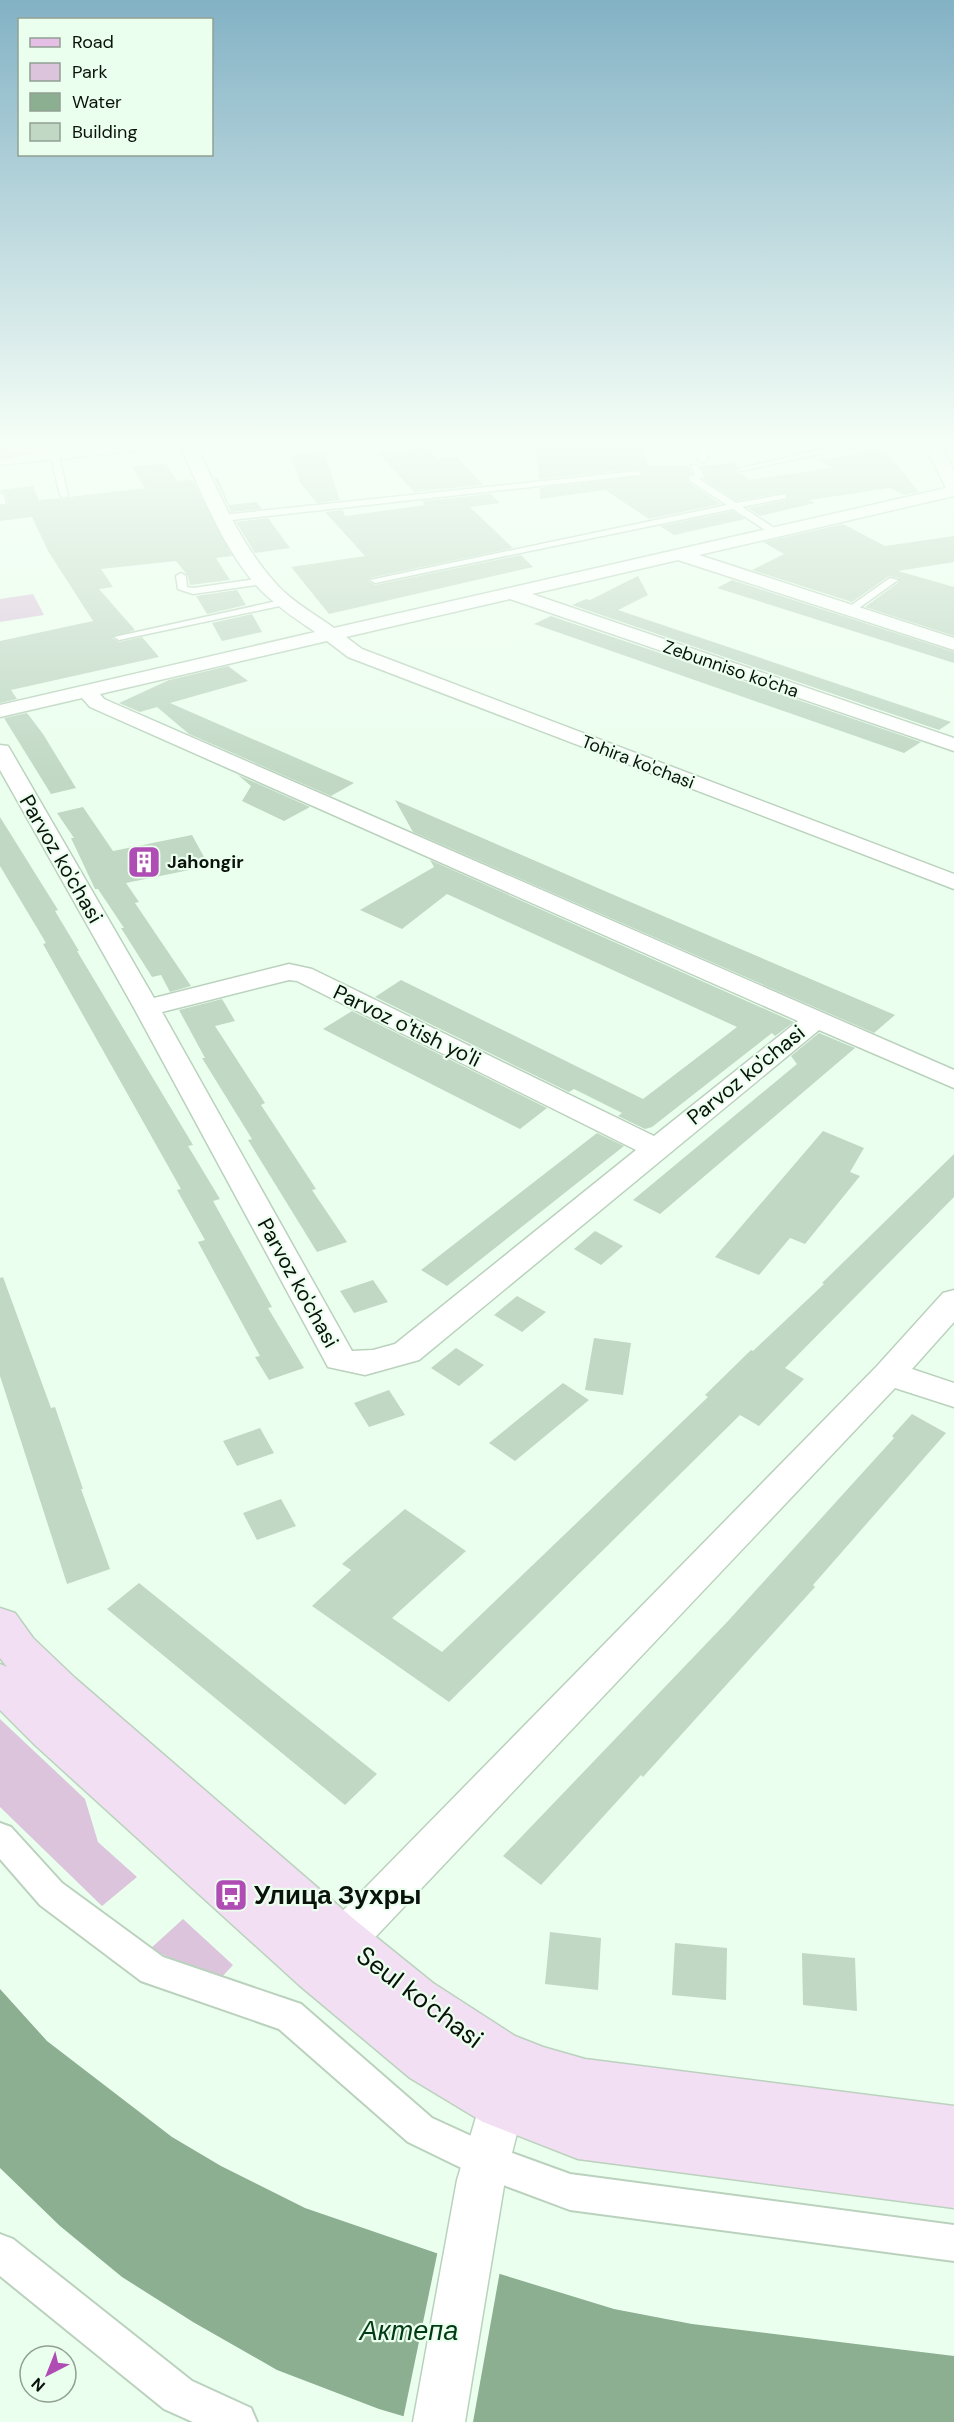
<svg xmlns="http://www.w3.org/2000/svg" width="954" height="2422" viewBox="0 0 954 2422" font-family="'DM Sans',sans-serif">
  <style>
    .green { fill: #dcc5dc }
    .water { fill: #8caf91 }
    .pier { fill: #ebffee }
    .building { fill: #c0d8c4 }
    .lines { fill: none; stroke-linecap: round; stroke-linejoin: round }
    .service-casing { stroke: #bad2bd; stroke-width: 3 }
    .pedestrian-casing { stroke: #bad2bd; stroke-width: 4 }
    .minor-casing { stroke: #bad2bd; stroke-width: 3 }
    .tertiary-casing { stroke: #bad2bd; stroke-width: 3 }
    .secondary-casing { stroke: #bad2bd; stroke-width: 3 }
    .primary-casing { stroke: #8e6690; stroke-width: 3 }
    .service { fill: #fff; fill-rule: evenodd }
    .pedestrian { fill: #fff; fill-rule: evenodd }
    .minor { fill: #fff; fill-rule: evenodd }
    .tertiary { fill: #fff; fill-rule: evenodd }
    .secondary { fill: #f2dff3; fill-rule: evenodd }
    .primary { fill: #e6bfe7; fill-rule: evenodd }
    .labels { text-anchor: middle; stroke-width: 4.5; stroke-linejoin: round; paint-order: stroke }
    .far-street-label { font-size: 18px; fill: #0a120b; stroke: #ebffee }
    .far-poi-label { font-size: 18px; font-weight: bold; fill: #0a120b; stroke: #ebffee; text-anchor: start }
    .street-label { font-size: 21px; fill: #0a120b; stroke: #ebffee }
    .near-poi-label { font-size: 26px; font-weight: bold; fill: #0a120b; stroke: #ebffee; text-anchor: start }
    .near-street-label { font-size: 26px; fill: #0a120b; stroke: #ebffee }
    .near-water-label { font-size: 27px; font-style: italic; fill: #003b14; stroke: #ebffee }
  </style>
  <rect width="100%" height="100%" fill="#ebffee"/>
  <path class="green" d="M33,594L44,615L0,622V599Z
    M0,1719L85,1799L98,1842L137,1877L102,1906L0,1807Z
    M183,1919L233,1965L220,1979L150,1949Z"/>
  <path class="water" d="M0,1989L47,2041L172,2137L221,2166L305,2208L477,2267L614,2309L692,2324L954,2356V2422H423L379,2409L277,2370L193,2322L122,2277L60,2226L0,2168Z"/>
  <path class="pier" d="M438,2250L500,2271L473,2422H412L403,2419Z"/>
  <path class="building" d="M592,442V446L641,445L649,466H689L692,474L688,476L689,483L721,504L649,519L605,490L540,499V488L642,476L643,472L637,469L539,479L536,443Z
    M427,447L438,459L456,456L483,485L414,492L378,453Z
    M884,449L919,492L904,495L890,488L810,500L815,503L760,516L748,508L786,500L787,492L736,501L703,479L706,475L700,466L735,463L738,467L736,470L749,480L831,468L819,460L857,454L854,451Z
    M324,453L340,500L317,503L300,483L291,455Z
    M165,463L177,481L193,480L232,556L216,558L230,580L190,585L188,576L176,561L101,569L113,587L99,589L135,630L112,638L119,642L142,637L159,657L11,690L17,699L0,703V641L93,621L48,551L32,517L0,521V506L8,503L6,495L0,490L33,486L39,500L60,498L64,500L69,497L145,488L132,467Z
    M214,478H218L229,505L257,502L262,509L231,512Z
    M491,494L500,503L470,507L513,548L370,578L368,581L375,585L521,555L533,567L329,614L291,567L365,556L325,512L343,510L345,516L425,505L422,501Z
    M733,511L745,519L674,535L660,526Z
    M268,518L290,548L255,553L236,522Z
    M843,524L885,546L954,536V562L898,571L954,587V636L865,607L899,582V578L889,576L852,602L752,570L784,554L763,542Z
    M638,576L648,595L618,610L951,722L939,730L572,605L586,599L590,600Z
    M732,580L954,652V663L717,588Z
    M237,590L246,605L207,614L196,596Z
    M252,614L262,632L222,641L212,623Z
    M551,616L921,742L904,753L534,624Z
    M228,666L248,681L170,703L354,783L331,796L189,734L157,707L140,712L119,703L169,680Z
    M27,713L43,734L76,788L51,794L4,718Z
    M238,775L310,807L284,821L242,801L251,786Z
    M395,800L607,892L895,1015L874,1033L413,832Z
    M83,807L113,851L192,835L209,866L126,883L139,902L135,903L191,986L170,992L161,975L152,977L121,928H124L98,889H95L71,838H74L57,813Z
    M0,817L58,910L55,911L79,951H77L193,1145L188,1146L220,1199L213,1201L272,1307L268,1308L304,1368L269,1380L255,1357L260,1356L198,1242L205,1240L177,1190L181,1189L43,944L46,943L0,866Z
    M430,860L794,1022L775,1036L772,1033L652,1127L645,1129L618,1116L622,1113L574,1089L569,1092L375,997L401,980L643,1099L737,1027L447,894L402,929L360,910L434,867Z
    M222,999L235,1021L215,1026L265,1103L261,1105L316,1189L312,1190L347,1242L317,1252L248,1140L252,1139L202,1058H205L179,1010Z
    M352,1011L547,1108L520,1129L323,1029Z
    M819,1033L855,1048L660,1214L633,1200L797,1064L791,1056Z
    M823,1131L864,1148L850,1172L860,1176L805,1244L790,1238L759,1275L715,1257Z
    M597,1133L624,1146L447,1286L421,1270Z
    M954,1154V1197L785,1368L804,1379L759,1426L740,1415L449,1702L312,1606L351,1570L342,1564L405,1509L466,1551L392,1618L442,1652L708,1397L705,1395L751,1350L753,1351L824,1284L822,1283Z
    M595,1231L623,1246L601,1265L574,1249Z
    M3,1277L51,1408L55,1407L83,1489H81L110,1569L67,1584L0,1376V1278Z
    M373,1280L388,1302L354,1313L340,1291Z
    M517,1296L546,1312L522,1332L494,1315Z
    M594,1338L631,1343L623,1395L585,1390Z
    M456,1348L484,1365L459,1386L431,1368Z
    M563,1383L589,1400L515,1461L489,1443Z
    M389,1390L405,1415L369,1427L354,1403Z
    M912,1414L946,1433L813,1585L815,1587L643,1777L641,1775L541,1885L503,1856L728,1621L894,1438L892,1436Z
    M260,1428L274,1453L237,1466L223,1441Z
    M281,1499L296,1526L257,1540L243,1513Z
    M139,1583L283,1699L377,1774L345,1805L107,1609Z
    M550,1932L601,1938L598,1990L545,1984Z
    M675,1943L727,1948L726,2000L672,1995Z
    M802,1953L855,1958L857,2011L803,2005Z"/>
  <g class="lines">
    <defs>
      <path id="service" d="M762,441H809L805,443L708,448L707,461L703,463L699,461L698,448L703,444Z
        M911,441L936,442L932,444L841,449L742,471L738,469L841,445Z
        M54,451L58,453L68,495L64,498L60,495L50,453Z
        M691,465H697L704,476L699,479L736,503L786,494V498L742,507L776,529V533H770L733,509L375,583L370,580L727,505L690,481V477L695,475Z
        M637,471L641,473L640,475L222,521L218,518L222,515Z
        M0,493L4,496L6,504H0Z
        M181,573L186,576L187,587L193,588L263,578L268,581L263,584L193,594L178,589L176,576Z
        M890,578L898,580L852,613H846V609Z
        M286,599L291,602L289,604L119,640L114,637Z"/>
      <path id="pedestrian" d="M0,1823L11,1827L62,1883L163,1957L301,2004L432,2118L493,2146L570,2174L954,2225V2261L570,2210L474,2174L408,2142L279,2029L141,1981L40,1905L0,1859Z
        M0,2234L13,2239L192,2381L251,2408L257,2422H193L164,2409L0,2276Z"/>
      <path id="minor" d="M178,441H194C218,491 240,545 278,586C293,602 316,615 334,628L946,488L923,441H939L954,471V496L699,555L954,638V650L678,560L532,594L954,738V751L510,599L346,637L362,649L954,874V889L348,657L327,641L100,694L104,699L954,1070V1088L819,1030L419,1360L365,1375L328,1367L134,1008L0,770V745L8,746L11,751L154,998L289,964L312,969L654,1136L798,1021L90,707L82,698L0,717V705L315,632C299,621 282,610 267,596C226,559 201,490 178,441ZM289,980L297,981L636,1150L395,1344L373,1350L352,1351L162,1012Z
        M954,1290V1322L912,1369L954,1383V1407L895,1388L347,1967L332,1973L317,1967L310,1952L317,1937L877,1366L943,1293Z
        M506,2064L522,2071L529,2087L505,2180L465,2422H413L457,2180L490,2071Z"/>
      <path id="tertiary" d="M131,441H187L178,446L0,465V455Z"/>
      <path id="secondary" d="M0,1608L15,1613L33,1638L75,1678L355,1920L433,1983L515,2036L543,2047L585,2059L954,2106V2208L578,2159L483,2122L410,2078L299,1985L35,1745L0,1710V1664L7,1667L0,1658Z"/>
      <path id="primary" d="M43,441H74L71,445L0,461V451Z"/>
    </defs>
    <use href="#service" class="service-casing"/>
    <use href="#pedestrian" class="pedestrian-casing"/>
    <use href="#minor" class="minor-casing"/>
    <use href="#tertiary" class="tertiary-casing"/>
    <use href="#secondary" class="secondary-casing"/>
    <use href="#primary" class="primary-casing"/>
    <use href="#service" class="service"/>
    <use href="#pedestrian" class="pedestrian"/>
    <use href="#minor" class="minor"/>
    <use href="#tertiary" class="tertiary"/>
    <use href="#secondary" class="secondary"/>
    <use href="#primary" class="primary"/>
  </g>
  <linearGradient id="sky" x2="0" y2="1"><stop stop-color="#83b2c5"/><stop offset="0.57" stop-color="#f6fff7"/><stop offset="1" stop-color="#f6fff7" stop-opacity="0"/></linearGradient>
  <rect width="954" height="780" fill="url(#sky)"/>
  <defs>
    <symbol id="building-square" viewBox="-11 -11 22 22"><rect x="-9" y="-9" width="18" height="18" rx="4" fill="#af4db4" stroke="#ebffee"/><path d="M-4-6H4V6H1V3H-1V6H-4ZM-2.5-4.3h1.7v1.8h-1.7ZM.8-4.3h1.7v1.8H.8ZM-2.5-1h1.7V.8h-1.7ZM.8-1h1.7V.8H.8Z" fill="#fff"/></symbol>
    <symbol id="bus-square" viewBox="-11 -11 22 22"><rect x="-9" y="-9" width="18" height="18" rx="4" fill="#af4db4" stroke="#ebffee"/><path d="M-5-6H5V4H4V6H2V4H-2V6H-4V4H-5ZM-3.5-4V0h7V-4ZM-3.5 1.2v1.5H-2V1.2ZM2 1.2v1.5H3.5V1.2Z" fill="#fff"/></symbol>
  </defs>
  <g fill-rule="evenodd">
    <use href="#building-square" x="125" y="843" width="38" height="38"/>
    <use href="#bus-square" x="212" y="1876" width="38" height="38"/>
  </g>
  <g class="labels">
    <g class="far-street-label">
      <text transform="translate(731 669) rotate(19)" y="6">Zebunniso ko'cha</text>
      <text transform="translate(638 762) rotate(21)" y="6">Tohira ko'chasi</text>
    </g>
    <g class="far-poi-label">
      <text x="167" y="868">Jahongir</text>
    </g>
    <g class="street-label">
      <text transform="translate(61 859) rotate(60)" y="7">Parvoz ko'chasi</text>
      <text transform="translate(407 1026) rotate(26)" y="7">Parvoz o'tish yo'li</text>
      <text transform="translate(746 1075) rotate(-39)" y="7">Parvoz ko'chasi</text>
      <text transform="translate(298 1283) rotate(61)" y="7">Parvoz ko'chasi</text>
    </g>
    <g class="near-poi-label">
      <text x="254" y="1904">Улица Зухры</text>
    </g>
    <g class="near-street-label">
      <text transform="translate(420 1997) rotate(37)" y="9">Seul ko'chasi</text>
    </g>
    <g class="near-water-label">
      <text x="409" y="2340">Актепа</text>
    </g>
  </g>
  <rect x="18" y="18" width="195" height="138" fill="#ebffee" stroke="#91a093" stroke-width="1.5"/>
  <rect x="30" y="38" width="30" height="9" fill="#e6bfe7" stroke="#91a093" stroke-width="1.5"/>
  <text x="72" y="48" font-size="18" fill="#0a120b">Road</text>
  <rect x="30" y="63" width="30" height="18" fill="#dcc5dc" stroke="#91a093" stroke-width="1.5"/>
  <text x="72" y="78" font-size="18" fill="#0a120b">Park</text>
  <rect x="30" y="93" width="30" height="18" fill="#8caf91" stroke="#91a093" stroke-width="1.5"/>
  <text x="72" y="108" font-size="18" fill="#0a120b">Water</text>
  <rect x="30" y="123" width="30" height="18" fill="#c0d8c4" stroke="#91a093" stroke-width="1.5"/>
  <text x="72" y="138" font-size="18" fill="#0a120b">Building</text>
  <g transform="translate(48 2374) rotate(222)"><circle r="28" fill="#ebffee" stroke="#91a093" stroke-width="1.5"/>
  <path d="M0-4.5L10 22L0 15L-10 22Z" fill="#af4db4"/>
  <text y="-9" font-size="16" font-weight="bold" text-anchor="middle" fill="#0a120b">N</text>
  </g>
</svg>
